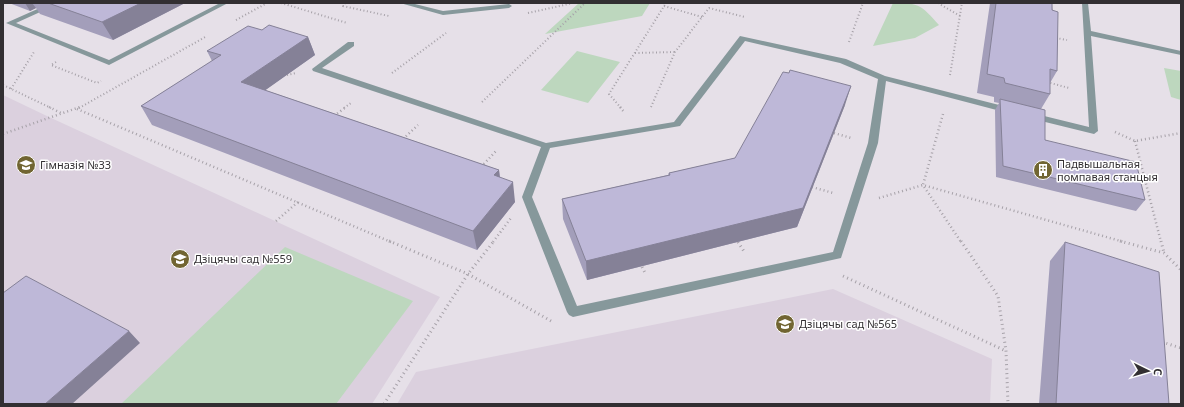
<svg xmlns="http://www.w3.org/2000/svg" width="1184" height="407" viewBox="0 0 1184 407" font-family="'Noto Sans',sans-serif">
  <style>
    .built { fill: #dbd0de }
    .green { fill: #bdd7be }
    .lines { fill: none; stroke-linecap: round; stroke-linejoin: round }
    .path-far2 { stroke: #a6a1a8; stroke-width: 2; stroke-dasharray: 1 2.5; stroke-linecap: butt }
    .path-far1 { stroke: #a6a1a8; stroke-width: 2.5; stroke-dasharray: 1 3; stroke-linecap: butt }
    .path { stroke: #a6a1a8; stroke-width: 3; stroke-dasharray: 1 3.5; stroke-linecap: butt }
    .lane { fill: #86989b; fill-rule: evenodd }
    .wall { fill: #a39eba }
    .shaded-wall { fill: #858197 }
    .building { fill: #beb8d8; stroke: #858197 }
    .labels { text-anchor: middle; stroke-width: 3; stroke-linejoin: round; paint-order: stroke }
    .poi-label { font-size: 11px; fill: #322f32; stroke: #fff; text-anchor: start }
  </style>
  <rect width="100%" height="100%" fill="#e6e0e8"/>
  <path class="built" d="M3,95L49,117L440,297L372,404H3Z
    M833,289L992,359L990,404H397L416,372Z"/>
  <path class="green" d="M579,3H650L642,16L545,34Z
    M893,3C920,3 921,5 939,25L915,38L873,46Z
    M577,51L620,62L588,103L541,90Z
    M1164,68L1181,71V100L1171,97Z
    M285,247L413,301L336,404H121Z"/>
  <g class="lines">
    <path class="path-far2" d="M281,3L347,23
      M345,3L343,6L389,16
      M938,3L960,16
      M664,6L702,17
      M528,13L573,3
      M236,20L267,3
      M1056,38L1067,40
      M849,42L863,3
      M635,53L675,52
      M56,62L51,65L97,83L101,81
      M392,73L446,33
      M287,75L296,73
      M950,75L962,3
      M1047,82L1069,88
      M3,85L51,108
      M11,89L34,52
      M482,102L585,3
      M651,107L675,52L709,8L745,17
      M79,108L207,36
      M344,108L351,103
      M621,108L609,94L666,3"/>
    <path class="path-far1" d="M49,107L61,113
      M620,107L624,112
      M77,109L391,242
      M943,114L923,185L961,242
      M334,116L346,107
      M1115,132L1135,141L1181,133
      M834,133L851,138
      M3,134L80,107
      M403,139L418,125
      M1135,141L1161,242
      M481,167L497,150
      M812,187L833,193
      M879,198L923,185L1124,242
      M276,221L298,202
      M493,242L511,218"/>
    <path class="path" d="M389,241L468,274L551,321
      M961,241L998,296L1006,351L1008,404
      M1120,241L1164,253L1181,270
      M1161,241L1164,253
      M738,242L745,253
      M642,267L645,273
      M843,276L1006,351
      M1162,342L1181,348
      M384,404L468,274L494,241"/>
    <path class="lane" d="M51,3H60L16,23L109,60L220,3H228L109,65L6,23Z
      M400,3H411L443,11L509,4L512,6L509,8L443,15Z
      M1082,3H1088L1091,31L1181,51V55L1091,36L1098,131L1094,134L1029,118L1028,116L1032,113L1089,127Z
      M740,36L846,59L885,76L1011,108L1012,110L1008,113L886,81L878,143L841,258L573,317L569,315L567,312L522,197L541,147L313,71L312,69L348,42H354V46L322,68L546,143L674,122ZM745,41L840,63L878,79L868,143L833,252L577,306L532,197L550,148L680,126Z"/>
  </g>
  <path class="wall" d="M9,3H185L113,40L40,14L36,8L30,11Z
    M990,3H1052L1057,71L1050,83V94L1041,109L1045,140L1145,200L1136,211L996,177L995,110L999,103L994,102V97L977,93Z
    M262,30L308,37L315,55L265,90L499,170L500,177L515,202L477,250L152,125L141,106L212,61L207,51Z
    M845,105L797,227L587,280L563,219L562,199L668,175L669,173L735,158Z
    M1065,242L1169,404H1039L1050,261Z"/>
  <path class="shaded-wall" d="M25,3H32L36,8L30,11Z
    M141,3H185L113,40L102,22Z
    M308,37L315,55L250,101L241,82Z
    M851,86L845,105L797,227L587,280L586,261Z
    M499,170L501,190L494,175Z
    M513,182L515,202L477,250L473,231Z
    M129,331L140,343L72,404H45Z"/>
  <path class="building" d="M48,3H141L102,22Z
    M996,3H1052V10L1058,12L1057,71L1050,69V94L1005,83L1004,78L987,74Z
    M269,25L308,37L241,82L499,170L494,175L513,182L473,231L141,106L221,55L207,51L248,26L262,30Z
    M790,70L851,86L803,208L586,261L562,199L670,175L669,173L735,158L783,72L789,73Z
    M1000,99L1045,110V140L1136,162L1145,200L1003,166Z
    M1065,242L1159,272L1169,404H1056Z
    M26,276L129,331L45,404H3V293Z"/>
  <defs>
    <symbol id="school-disc" viewBox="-11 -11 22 22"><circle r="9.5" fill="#716532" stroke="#fff"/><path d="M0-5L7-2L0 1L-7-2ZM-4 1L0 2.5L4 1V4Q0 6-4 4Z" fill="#fff"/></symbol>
    <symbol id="building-disc" viewBox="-11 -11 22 22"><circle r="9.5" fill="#716532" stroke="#fff"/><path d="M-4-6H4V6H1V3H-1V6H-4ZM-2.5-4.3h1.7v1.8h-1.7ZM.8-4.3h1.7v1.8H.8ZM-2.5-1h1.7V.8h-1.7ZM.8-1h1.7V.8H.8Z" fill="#fff"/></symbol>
  </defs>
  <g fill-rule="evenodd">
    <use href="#school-disc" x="15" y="154" width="22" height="22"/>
    <use href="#building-disc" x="1032" y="159" width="22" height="22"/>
    <use href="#school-disc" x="169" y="248" width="22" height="22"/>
    <use href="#school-disc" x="774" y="313" width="22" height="22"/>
  </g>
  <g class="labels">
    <g class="poi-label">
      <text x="1057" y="168">Падвышальная<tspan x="1057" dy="13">помпавая станцыя</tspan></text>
      <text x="40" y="169">Гімназія №33</text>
      <text x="194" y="263">Дзіцячы сад №559</text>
      <text x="799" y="328">Дзіцячы сад №565</text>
    </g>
  </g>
  <rect width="1184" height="407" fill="none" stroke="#322f32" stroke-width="8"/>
  <g transform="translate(1148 371) rotate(95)" stroke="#ffffff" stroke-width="3" paint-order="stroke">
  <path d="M0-3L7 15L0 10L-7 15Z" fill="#322f32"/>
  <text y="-6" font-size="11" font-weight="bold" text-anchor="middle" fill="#322f32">С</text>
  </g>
</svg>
